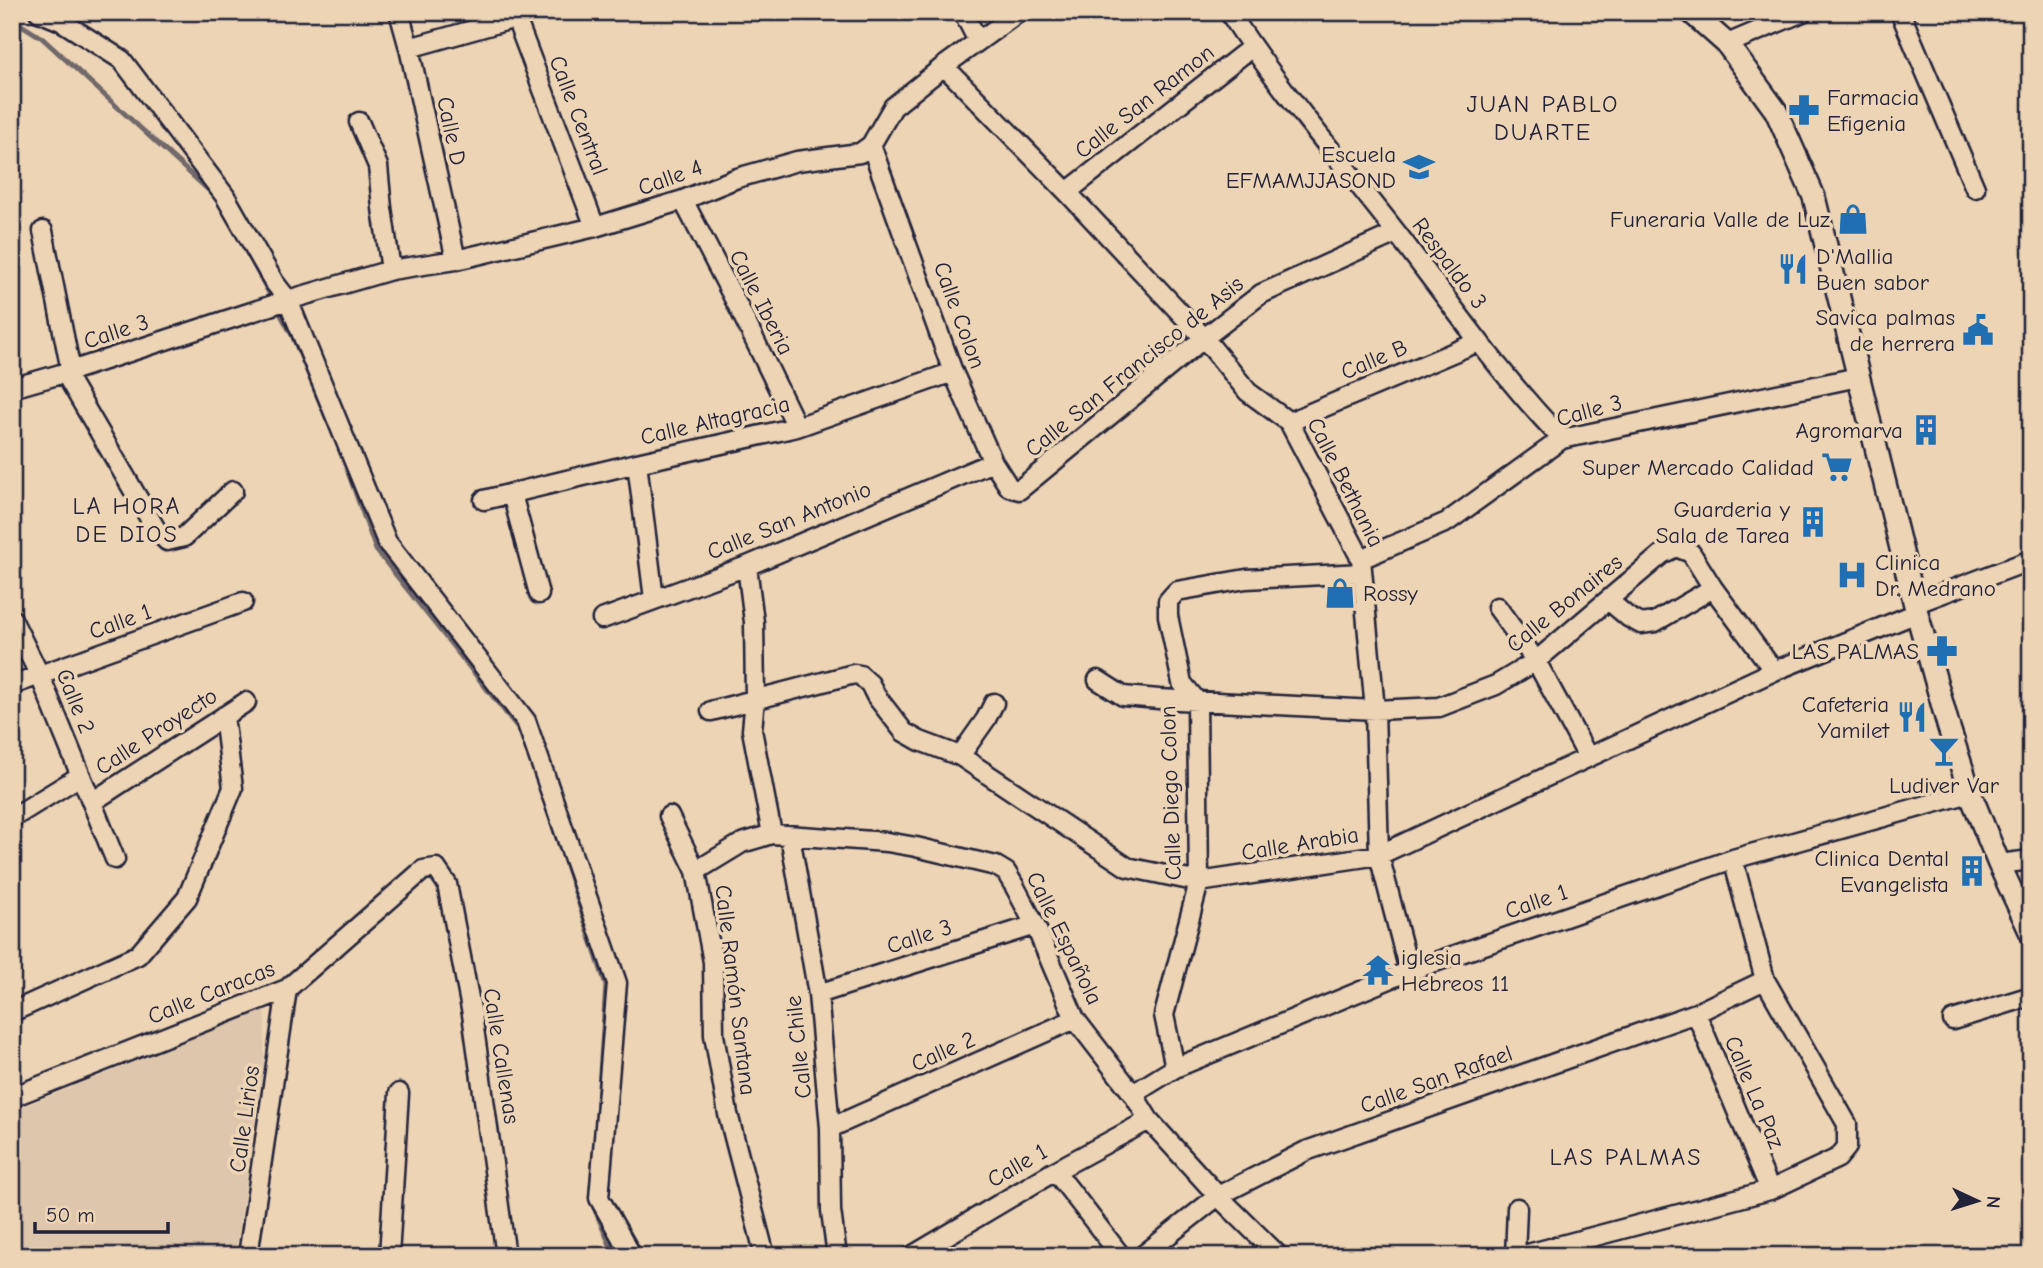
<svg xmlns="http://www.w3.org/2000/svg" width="2043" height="1268" viewBox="0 0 2043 1268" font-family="'Comic Neue',sans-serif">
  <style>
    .built { fill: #ddc6ab }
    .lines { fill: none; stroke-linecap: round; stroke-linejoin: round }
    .stream { stroke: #70676a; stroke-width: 5 }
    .minor-casing { stroke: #22223b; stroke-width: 23 }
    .tertiary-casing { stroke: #22223b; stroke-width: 26 }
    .minor { stroke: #ecd4b4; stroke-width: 18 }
    .tertiary { stroke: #ecd4b4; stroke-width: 21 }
    .labels { text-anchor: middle; stroke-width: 7; stroke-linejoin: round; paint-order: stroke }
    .poi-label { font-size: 23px; fill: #22223b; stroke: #ecd4b4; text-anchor: end }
    .street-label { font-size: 23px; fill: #22223b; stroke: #ecd4b4 }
    .neighbourhood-label { font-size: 24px; letter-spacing: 2px; fill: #22223b; stroke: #ecd4b4 }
  </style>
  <rect width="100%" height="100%" fill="#ecd4b4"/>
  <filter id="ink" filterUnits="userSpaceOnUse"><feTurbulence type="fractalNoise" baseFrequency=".0143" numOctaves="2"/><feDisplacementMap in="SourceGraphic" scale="14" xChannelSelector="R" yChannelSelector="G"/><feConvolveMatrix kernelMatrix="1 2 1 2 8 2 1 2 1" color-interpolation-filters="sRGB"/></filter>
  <g filter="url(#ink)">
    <path class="built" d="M265,1010L264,1061L235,1256H12V1111Z"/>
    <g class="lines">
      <path class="stream" d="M12,19L42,38L218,199
        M246,251L292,335L328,422
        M339,447L376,550L522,733
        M544,799L606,985L597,1118
        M591,1201L615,1256"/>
      <defs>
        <path id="minor" d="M39,12L61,21L122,60L225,196L274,282L288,300L387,542L526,721L617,983L599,1198L632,1256
          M399,12L409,48L456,260
          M963,12L978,41
          M1229,12C1279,89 1339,159 1396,232C1450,302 1500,375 1562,439
          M1900,12L1975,188
          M1727,44L1803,12
          M409,48L512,19L517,21L595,227
          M944,66L1067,192L1204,338L1248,392L1289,422L1361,559L1375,710L1379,855L1409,971
          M359,122L378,166L382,208L391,270
          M871,145L953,372L993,462L1009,487L1019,490L1204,338L1261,294L1396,233
          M1067,192L1252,47
          M683,200L742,314L797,427
          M43,231L71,371
          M65,373L157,531L167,541L184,537L233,491
          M12,388L71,371L288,300L391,270L456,260L595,227L683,200L737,178L797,161L860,153L871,145L893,107L944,66L1019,12
          M1289,422L1478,342
          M637,463L654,599
          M512,494L539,594
          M484,500L637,463L797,427L953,372
          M1361,559L1447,522L1562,439L1858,377
          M747,566L754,622L755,699L752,730L772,834
          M1608,600L1628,617L1641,624L1655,622L1713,588
          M1914,604L2031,560
          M1497,607L1536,661L1588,757
          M12,619L40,676L115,859
          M602,619L747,566L993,462
          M1098,680L1123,696L1159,699L1375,710L1439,707L1496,685L1536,661L1662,554L1676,547L1691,553L1713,588L1774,671
          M12,685L243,602
          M711,711L854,674L860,675L870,684L876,696L904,732L920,741L960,756L1127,867L1199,882L1379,855L1774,671L1917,613
          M960,756L986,719L994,703
          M92,802L246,702
          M669,816L696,871L713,962L714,1035L728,1114L765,1256
          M12,818L80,776
          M790,836L818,994L830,1128L831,1211L837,1256
          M1999,864L2031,860
          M696,871L742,843L772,834L887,842L916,847L996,866L1006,872L1015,887L1035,925L1075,1019L1133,1094L1149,1120L1218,1196L1279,1256
          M818,994L1035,925
          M12,1012L138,955L187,898L233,788L224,716
          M1696,1013L1770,1190
          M1953,1020L2031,996
          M1175,1068L1164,1015L1199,882L1197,701L1182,683L1168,616V601L1177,591L1246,579L1362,573
          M1133,1094L1175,1068L1409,971L1733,859L1970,793
          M12,1097L287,989L423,870L436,868L447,884L472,1014L506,1256
          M830,1128L1075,1019
          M1055,1171L1121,1256
          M248,1256L287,989
          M389,1256L399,1093
          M912,1256L1055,1171L1149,1120
          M1142,1256L1218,1196L1306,1151L1696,1013L1765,980
          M1515,1256L1517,1208
          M1520,1256L1770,1190L1838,1158L1847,1147V1124L1765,980L1733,859"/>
        <path id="tertiary" d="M1691,12L1727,44L1776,111L1814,197L1917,613L1948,725L1970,793L1999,864L2031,933"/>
      </defs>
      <use href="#minor" class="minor-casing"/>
      <use href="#tertiary" class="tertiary-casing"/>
      <use href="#minor" class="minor"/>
      <use href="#tertiary" class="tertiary"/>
    </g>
  </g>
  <defs>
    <symbol id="pharmacy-bare" viewBox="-9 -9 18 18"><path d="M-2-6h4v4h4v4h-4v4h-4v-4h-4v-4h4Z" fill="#1f6fb2" stroke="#ecd4b4" stroke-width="2.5" paint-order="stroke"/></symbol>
    <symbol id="school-bare" viewBox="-9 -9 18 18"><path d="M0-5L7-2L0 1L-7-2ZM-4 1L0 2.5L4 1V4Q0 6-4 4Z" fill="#1f6fb2" stroke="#ecd4b4" stroke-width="2.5" paint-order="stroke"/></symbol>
    <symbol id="shop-bare" viewBox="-9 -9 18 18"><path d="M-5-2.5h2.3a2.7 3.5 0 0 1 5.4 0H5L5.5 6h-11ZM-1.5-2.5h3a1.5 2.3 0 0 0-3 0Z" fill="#1f6fb2" stroke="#ecd4b4" stroke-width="2.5" paint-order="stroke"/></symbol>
    <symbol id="restaurant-bare" viewBox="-9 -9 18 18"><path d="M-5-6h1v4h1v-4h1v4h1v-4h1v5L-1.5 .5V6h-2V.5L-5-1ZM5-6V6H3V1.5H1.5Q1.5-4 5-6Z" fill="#1f6fb2" stroke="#ecd4b4" stroke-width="2.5" paint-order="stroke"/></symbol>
    <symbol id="civic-bare" viewBox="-9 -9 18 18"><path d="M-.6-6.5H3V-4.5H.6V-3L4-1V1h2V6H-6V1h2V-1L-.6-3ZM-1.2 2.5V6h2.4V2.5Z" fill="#1f6fb2" stroke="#ecd4b4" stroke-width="2.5" paint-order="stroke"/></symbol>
    <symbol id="building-bare" viewBox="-9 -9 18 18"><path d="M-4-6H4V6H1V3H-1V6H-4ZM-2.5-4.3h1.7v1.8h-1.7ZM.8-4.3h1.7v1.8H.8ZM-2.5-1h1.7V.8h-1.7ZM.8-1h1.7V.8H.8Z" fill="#1f6fb2" stroke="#ecd4b4" stroke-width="2.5" paint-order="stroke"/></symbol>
    <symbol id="supermarket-bare" viewBox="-9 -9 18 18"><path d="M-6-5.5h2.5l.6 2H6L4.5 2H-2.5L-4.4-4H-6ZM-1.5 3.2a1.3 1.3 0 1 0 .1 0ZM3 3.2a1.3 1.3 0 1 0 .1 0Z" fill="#1f6fb2" stroke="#ecd4b4" stroke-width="2.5" paint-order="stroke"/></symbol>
    <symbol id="hospital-bare" viewBox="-9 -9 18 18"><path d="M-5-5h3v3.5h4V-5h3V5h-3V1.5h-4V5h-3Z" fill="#1f6fb2" stroke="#ecd4b4" stroke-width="2.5" paint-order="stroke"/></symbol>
    <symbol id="bar-bare" viewBox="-9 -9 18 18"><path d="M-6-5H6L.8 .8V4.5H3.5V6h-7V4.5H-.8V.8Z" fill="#1f6fb2" stroke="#ecd4b4" stroke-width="2.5" paint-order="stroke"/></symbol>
    <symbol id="temple-bare" viewBox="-9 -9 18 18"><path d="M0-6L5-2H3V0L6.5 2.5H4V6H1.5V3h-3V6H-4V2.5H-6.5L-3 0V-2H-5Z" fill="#1f6fb2" stroke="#ecd4b4" stroke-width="2.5" paint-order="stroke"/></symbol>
  </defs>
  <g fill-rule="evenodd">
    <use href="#pharmacy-bare" x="1782" y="88" width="44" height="44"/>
    <use href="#school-bare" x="1397" y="145" width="44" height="44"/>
    <use href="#shop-bare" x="1831" y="197" width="44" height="44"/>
    <use href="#restaurant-bare" x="1771" y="247" width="44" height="44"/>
    <use href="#civic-bare" x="1956" y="308" width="44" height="44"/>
    <use href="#building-bare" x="1904" y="408" width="44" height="44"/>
    <use href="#supermarket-bare" x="1815" y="445" width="44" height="44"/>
    <use href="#building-bare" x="1791" y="500" width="44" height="44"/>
    <use href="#hospital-bare" x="1830" y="553" width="44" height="44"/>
    <use href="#shop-bare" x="1318" y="571" width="44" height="44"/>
    <use href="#pharmacy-bare" x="1920" y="629" width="44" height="44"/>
    <use href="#restaurant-bare" x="1890" y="695" width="44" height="44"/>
    <use href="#bar-bare" x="1922" y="729" width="44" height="44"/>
    <use href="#building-bare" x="1950" y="849" width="44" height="44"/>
    <use href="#temple-bare" x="1356" y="948" width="44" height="44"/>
  </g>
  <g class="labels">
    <g class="poi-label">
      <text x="1827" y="105" text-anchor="start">Farmacia<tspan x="1827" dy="26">Efigenia</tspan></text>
      <text x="1396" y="162">Escuela<tspan x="1396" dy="26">EFMAMJJASOND</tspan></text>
      <text x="1830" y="227">Funeraria Valle de Luz</text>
      <text x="1816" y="264" text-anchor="start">D'Mallia<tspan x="1816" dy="26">Buen sabor</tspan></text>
      <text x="1955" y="325">Savica palmas<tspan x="1955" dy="26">de herrera</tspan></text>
      <text x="1903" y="438">Agromarva</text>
      <text x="1814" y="475">Super Mercado Calidad</text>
      <text x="1790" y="517">Guarderia y<tspan x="1790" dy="26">Sala de Tarea</tspan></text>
      <text x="1875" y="570" text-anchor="start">Clinica<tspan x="1875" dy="26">Dr. Medrano</tspan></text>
      <text x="1363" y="601" text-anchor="start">Rossy</text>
      <text x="1919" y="659">LAS PALMAS</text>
      <text x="1889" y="712">Cafeteria<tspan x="1889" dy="26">Yamilet</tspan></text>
      <text x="1944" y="793" text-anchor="middle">Ludiver Var</text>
      <text x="1949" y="866">Clinica Dental<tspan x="1949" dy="26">Evangelista</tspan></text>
      <text x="1401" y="965" text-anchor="start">iglesia<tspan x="1401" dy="26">Hebreos 11</tspan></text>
    </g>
    <g class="street-label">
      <text transform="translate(1144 101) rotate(-38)" y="8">Calle San Ramon</text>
      <text transform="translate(579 115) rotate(69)" y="8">Calle Central</text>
      <text transform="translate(452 131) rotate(78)" y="8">Calle D</text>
      <text transform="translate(670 177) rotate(-20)" y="8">Calle 4</text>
      <text transform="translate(1450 263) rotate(53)" y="8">Respaldo 3</text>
      <text transform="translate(762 302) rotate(63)" y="8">Calle Iberia</text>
      <text transform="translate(960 315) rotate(70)" y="8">Calle Colon</text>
      <text transform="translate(116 331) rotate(-18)" y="8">Calle 3</text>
      <text transform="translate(1374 359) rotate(-23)" y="8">Calle B</text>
      <text transform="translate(1134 366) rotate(-39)" y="8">Calle San Francisco de Asis</text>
      <text transform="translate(1589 410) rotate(-15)" y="8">Calle 3</text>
      <text transform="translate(715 420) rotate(-13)" y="8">Calle Altagracia</text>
      <text transform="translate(1346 482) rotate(63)" y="8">Calle Bethania</text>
      <text transform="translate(789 520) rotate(-22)" y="8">Calle San Antonio</text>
      <text transform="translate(1564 603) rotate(-39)" y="8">Calle Bonaires</text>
      <text transform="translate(120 621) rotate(-20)" y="8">Calle 1</text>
      <text transform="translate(76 701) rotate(68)" y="8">Calle 2</text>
      <text transform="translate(156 731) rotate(-33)" y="8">Calle Proyecto</text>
      <text transform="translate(1170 793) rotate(-92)" y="8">Calle Diego Colon</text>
      <text transform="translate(1300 843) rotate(-9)" y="8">Calle Arabia</text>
      <text transform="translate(1536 901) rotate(-19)" y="8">Calle 1</text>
      <text transform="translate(919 936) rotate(-18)" y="8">Calle 3</text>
      <text transform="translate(1065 938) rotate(64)" y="8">Calle Española</text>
      <text transform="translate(736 990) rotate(83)" y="8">Calle Ramón Santana</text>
      <text transform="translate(211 992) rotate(-22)" y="8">Calle Caracas</text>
      <text transform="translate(798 1047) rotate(-96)" y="8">Calle Chile</text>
      <text transform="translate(943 1051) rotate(-24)" y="8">Calle 2</text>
      <text transform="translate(502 1056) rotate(81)" y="8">Calle Callenas</text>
      <text transform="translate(1436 1079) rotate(-20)" y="8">Calle San Rafael</text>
      <text transform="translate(1755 1092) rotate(67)" y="8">Calle La Paz</text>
      <text transform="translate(244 1119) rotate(-82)" y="8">Calle Lirios</text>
      <text transform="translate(1017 1165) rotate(-30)" y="8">Calle 1</text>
    </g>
    <g class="neighbourhood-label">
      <text x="1543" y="112">JUAN PABLO<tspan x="1543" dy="28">DUARTE</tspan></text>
      <text x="127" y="514">LA HORA<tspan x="127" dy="28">DE DIOS</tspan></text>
      <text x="1626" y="1165">LAS PALMAS</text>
    </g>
  </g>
  <rect width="2043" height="1268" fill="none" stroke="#ecd4b4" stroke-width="42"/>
  <rect x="21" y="21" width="2001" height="1226" fill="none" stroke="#22223b" stroke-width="2.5" filter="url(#ink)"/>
  <g transform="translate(1977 1201) rotate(94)" stroke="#ecd4b4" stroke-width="5" paint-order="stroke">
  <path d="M0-5L12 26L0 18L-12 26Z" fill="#22223b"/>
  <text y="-10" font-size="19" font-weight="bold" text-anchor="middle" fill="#22223b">N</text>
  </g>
  <path d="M35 1222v10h133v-10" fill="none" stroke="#22223b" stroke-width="3.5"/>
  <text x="46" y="1222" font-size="21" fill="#22223b" stroke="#ecd4b4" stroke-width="5" paint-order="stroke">50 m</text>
</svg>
